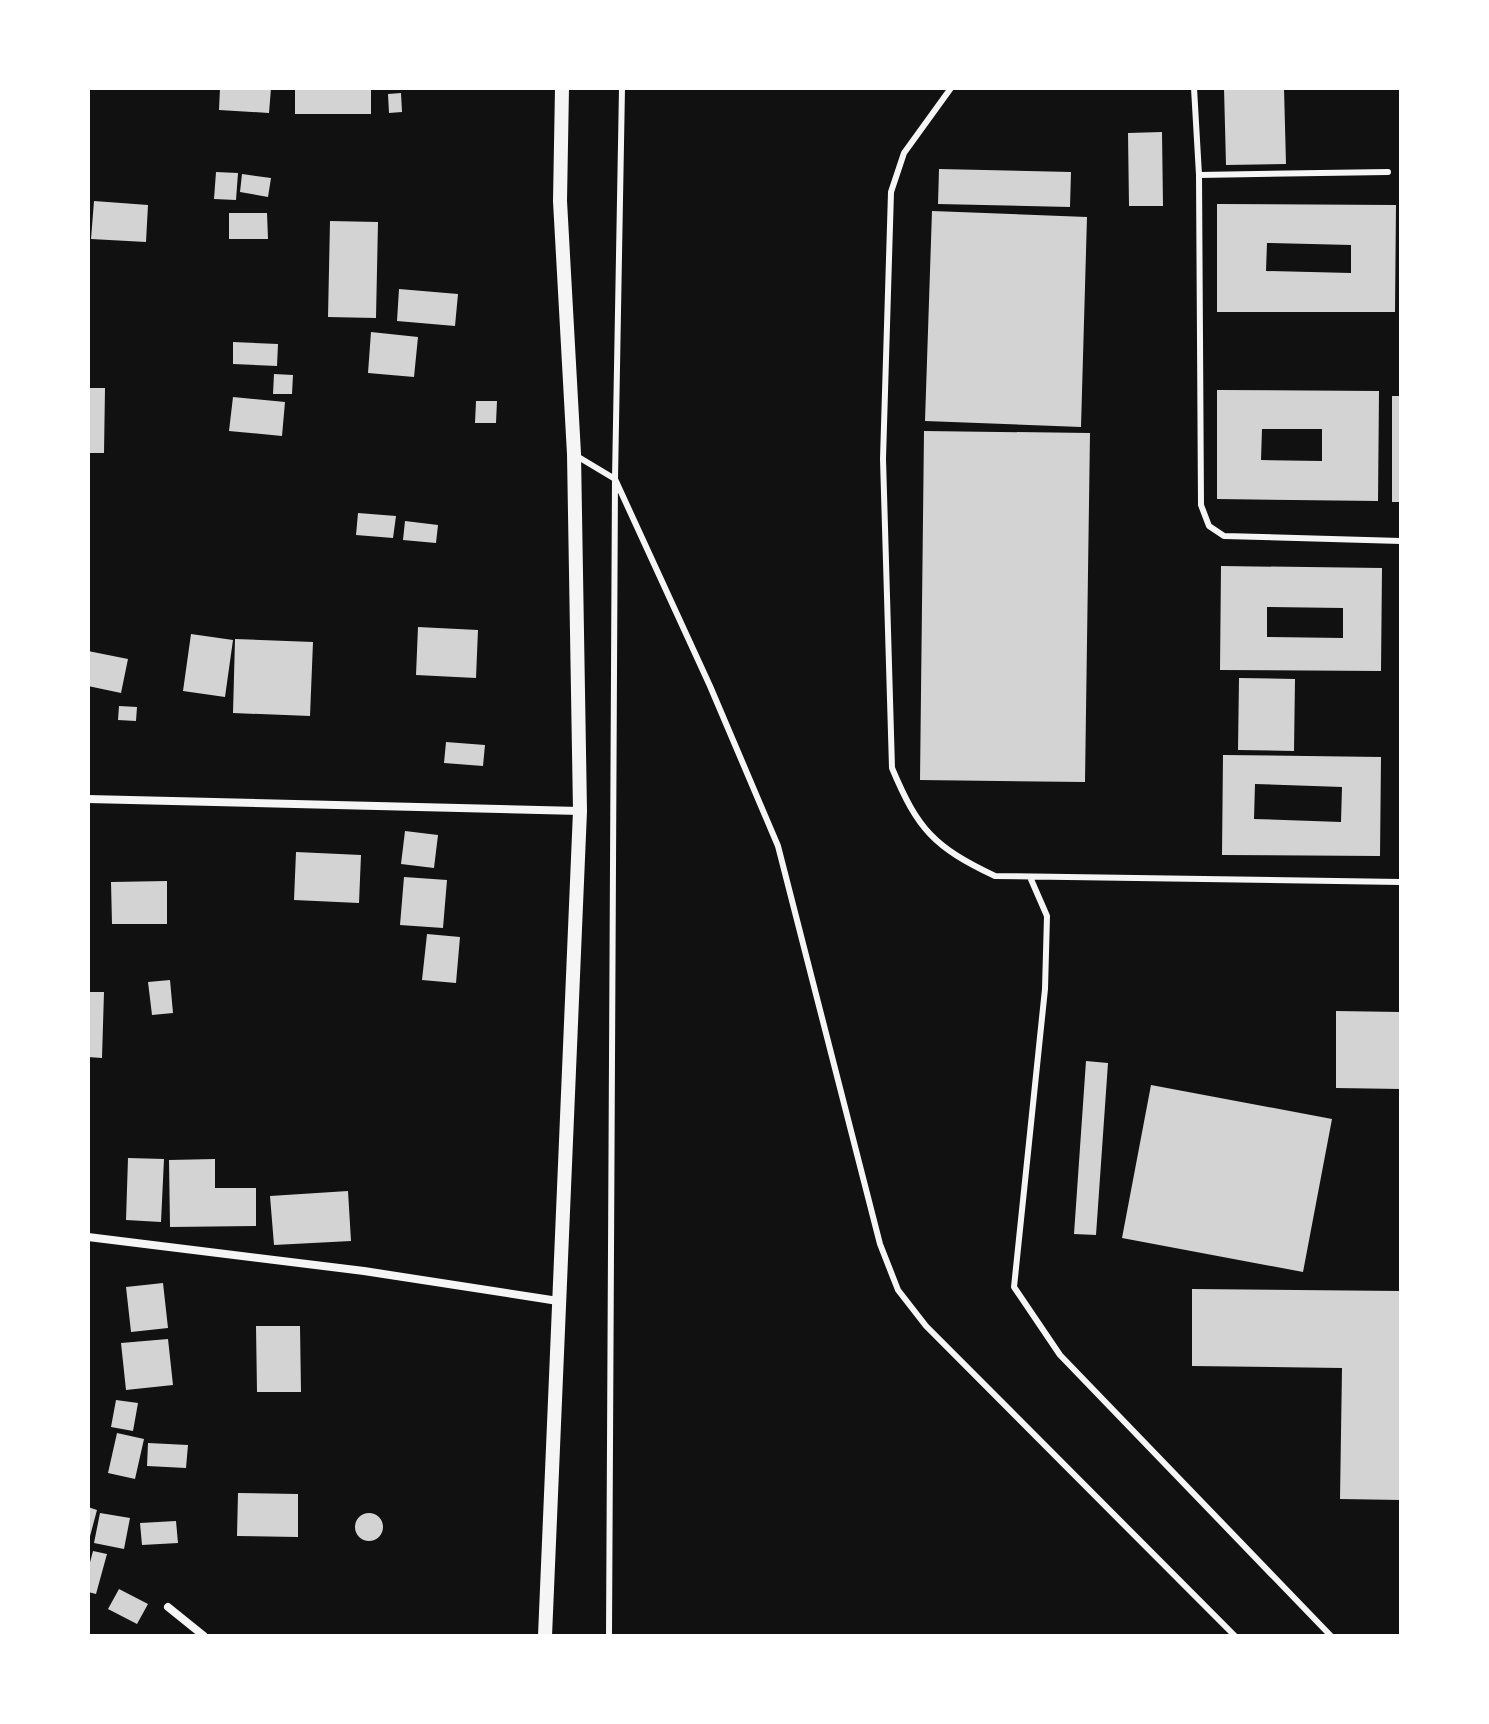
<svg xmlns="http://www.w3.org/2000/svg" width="1489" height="1724" viewBox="0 0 1489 1724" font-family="'Libre Baskerville',serif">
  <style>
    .building { fill: #d3d3d3; fill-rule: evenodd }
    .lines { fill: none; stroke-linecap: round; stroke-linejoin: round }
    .service { stroke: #f5f5f5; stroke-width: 6 }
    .minor { stroke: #f5f5f5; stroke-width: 8 }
    .tertiary { stroke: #f5f5f5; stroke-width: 14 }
  </style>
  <rect width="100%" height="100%" fill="#111"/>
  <path class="building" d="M220,88H271L269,113L219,110Z
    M295,88H371V114H295Z
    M1224,88H1284L1286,164L1226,165Z
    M401,93L402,112L389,113L388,94Z
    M1162,132L1163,206H1129L1128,133Z
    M939,169L1071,172L1070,207L938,204Z
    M216,172L238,173L236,200L214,199Z
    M242,174L271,178L268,197L240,192Z
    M94,201L148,205L146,242L91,239Z
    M1217,204L1396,205L1395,312H1217ZM1267,243L1351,245V273L1266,271Z
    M932,211L1087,217L1081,427L925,421Z
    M229,213H267L268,239H229Z
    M330,221L378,222L376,318L328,317Z
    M399,289L458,294L455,326L397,321Z
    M371,332L418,337L414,377L368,373Z
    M233,342L278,344L277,366L233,364Z
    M274,374L293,375L292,394H273Z
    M88,388H105L104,453H88Z
    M1217,390L1379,391L1378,501L1217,499ZM1262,429H1322V461L1261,460Z
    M1392,396H1401V502H1392Z
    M233,397L285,402L282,436L229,431Z
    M476,401H497L496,423H475Z
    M924,431L1090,433L1085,782L920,780Z
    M358,513L396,516L393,538L356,535Z
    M405,521L438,525L436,543L403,540Z
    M1221,566L1382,568L1381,671L1220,670ZM1267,607L1343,608V638L1267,637Z
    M418,627L478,630L476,678L416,675Z
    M191,634L233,640L225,697L183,691Z
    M235,639L313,642L310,716L233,713Z
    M88,651L128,659L121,693L88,686Z
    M1239,678L1295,679L1294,751L1238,750Z
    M119,706L137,707L136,721L118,720Z
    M446,742L485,745L483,766L444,763Z
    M1223,755L1381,757L1380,856L1222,855ZM1255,784L1342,787L1341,822L1254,819Z
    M405,831L438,835L434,868L401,864Z
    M296,852L361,855L359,903L294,900Z
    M404,877L447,880L443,928L400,925Z
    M167,881V924H112L111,882Z
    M427,934L460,937L456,983L422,980Z
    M170,980L173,1013L152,1015L148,982Z
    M88,992H104L102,1058L88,1057Z
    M1336,1011L1401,1012V1089L1336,1088Z
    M1086,1061L1108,1063L1096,1235L1074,1234Z
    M1151,1085L1332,1119L1303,1272L1122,1238Z
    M128,1158L164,1159L161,1222L126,1220Z
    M215,1159V1188H256V1226L170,1227L169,1160Z
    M348,1191L351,1241L274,1245L270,1196Z
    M163,1283L168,1328L131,1332L126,1287Z
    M1192,1289L1401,1291V1500L1340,1499L1342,1368L1192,1366Z
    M256,1326H300L301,1392H257Z
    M168,1339L173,1385L126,1390L121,1343Z
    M116,1400L138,1403L133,1431L111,1427Z
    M117,1433L144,1439L135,1479L108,1473Z
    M148,1443L188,1445L186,1468L147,1466Z
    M238,1493L298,1494V1537L237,1536Z
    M88,1507L97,1510L89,1540H88Z
    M355 1527a14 14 0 1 1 28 0a14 14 0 1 1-28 0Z
    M100,1513L130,1518L124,1549L94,1543Z
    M176,1521L178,1543L142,1545L140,1523Z
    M93,1551L107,1554L96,1594L88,1592V1570Z
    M119,1589L148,1604L137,1624L108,1609Z"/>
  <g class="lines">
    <path class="service" d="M951,88L904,153L891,192L883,459L892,768C918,830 934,847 995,876L1401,882
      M1194,88L1199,175L1201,505L1209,526L1224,536L1401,541
      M1199,175L1388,172
      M575,455L615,479L710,686L778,846L880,1244L898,1290L926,1326L1235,1636
      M1030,877L1047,916L1045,989L1014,1287L1060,1355L1331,1636
      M609,1636L615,479L622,88"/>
    <path class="minor" d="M88,799L580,811
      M88,1237L364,1271L558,1301
      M168,1607L204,1636"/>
    <path class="tertiary" d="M545,1636L580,811L574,454L560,201L562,88"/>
  </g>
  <rect width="1489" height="1724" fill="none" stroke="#ffffff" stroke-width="180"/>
</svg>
